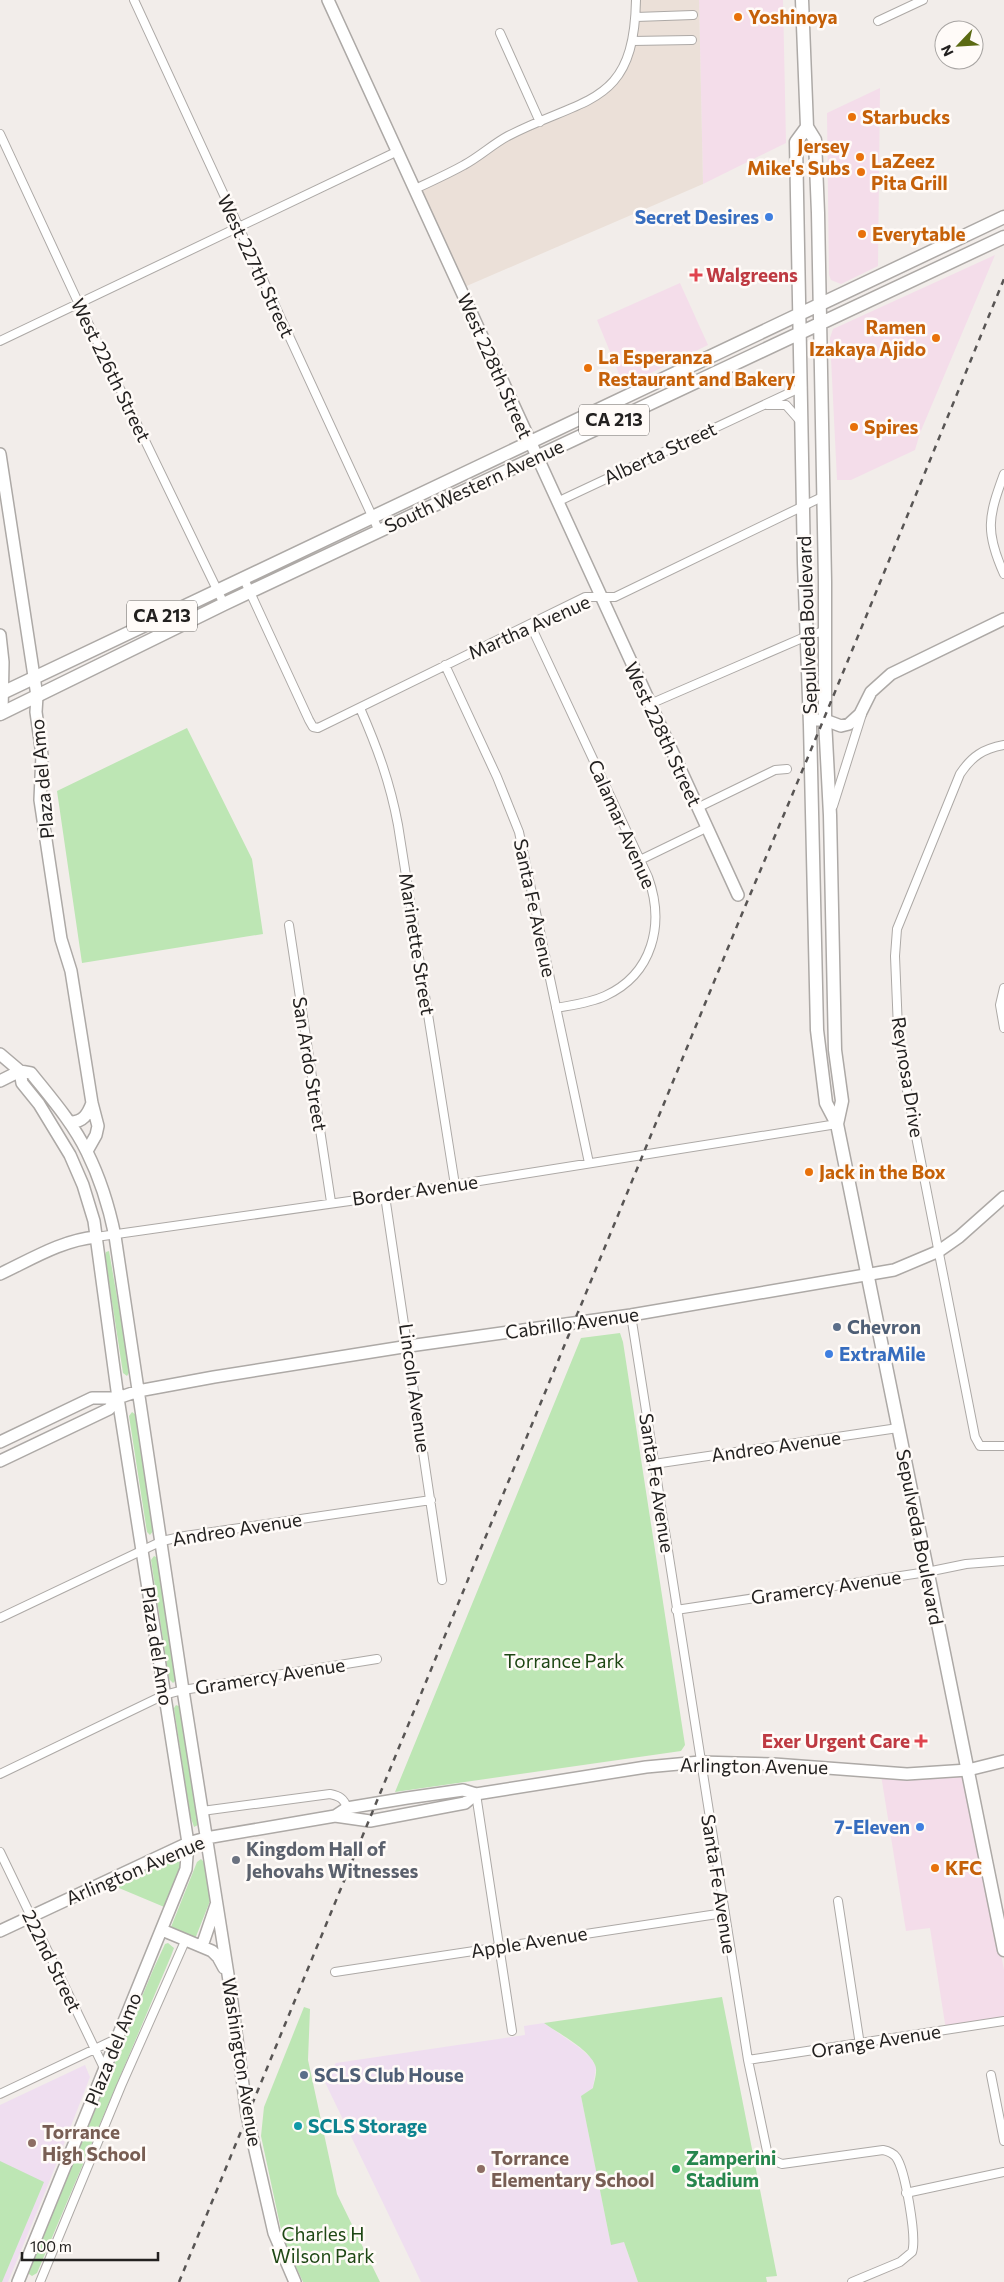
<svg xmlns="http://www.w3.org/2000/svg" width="1004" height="2282" viewBox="0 0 1004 2282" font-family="Commissioner,sans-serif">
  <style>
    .commercial { fill: #f4ddea }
    .built { fill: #ebe0d8 }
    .education { fill: #efdef0 }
    .green { fill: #bde6b4 }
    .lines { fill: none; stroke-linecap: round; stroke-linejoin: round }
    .street-casing { stroke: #ada9a6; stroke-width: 10 }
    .secondary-casing { stroke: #ada9a6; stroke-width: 14 }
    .primary-casing { stroke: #ada9a6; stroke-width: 15 }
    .street { stroke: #fff; stroke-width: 8 }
    .secondary { stroke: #fff; stroke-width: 11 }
    .primary { stroke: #fff; stroke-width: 12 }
    .rail { stroke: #585554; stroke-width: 2.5; stroke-dasharray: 6 6; stroke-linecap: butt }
    .food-dot { fill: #e8710a; stroke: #fffbf8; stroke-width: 2 }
    .shop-dot { fill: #3f7fe0; stroke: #fffbf8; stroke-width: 2 }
    .health-dot { fill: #e0444e; stroke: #fffbf8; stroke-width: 2 }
    .service-dot { fill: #5c6f8a; stroke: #fffbf8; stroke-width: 2 }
    .worship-dot { fill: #6b7280; stroke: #fffbf8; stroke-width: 2 }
    .culture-dot { fill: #0f9aa8; stroke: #fffbf8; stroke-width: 2 }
    .education-dot { fill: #8d6e63; stroke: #fffbf8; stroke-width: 2 }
    .leisure-dot { fill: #2e9e5b; stroke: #fffbf8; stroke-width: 2 }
    .labels { text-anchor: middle; stroke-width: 5; stroke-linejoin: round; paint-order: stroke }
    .shield { fill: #fffbf8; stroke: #656261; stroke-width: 1 }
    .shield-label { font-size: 18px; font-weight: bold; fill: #232120 }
    .food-label { font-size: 19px; font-weight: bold; fill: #c56008; stroke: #fffbf8; text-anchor: start }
    .shop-label { font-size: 19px; font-weight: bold; fill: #366cbe; stroke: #fffbf8; text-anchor: end }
    .street-label { font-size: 19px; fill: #232120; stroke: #fffbf8 }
    .health-label { font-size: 19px; font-weight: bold; fill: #be3a42; stroke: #fffbf8; text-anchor: start }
    .service-label { font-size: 19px; font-weight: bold; fill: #4e5e75; stroke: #fffbf8; text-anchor: start }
    .park-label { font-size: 19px; fill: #1e4714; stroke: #fffbf8 }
    .worship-label { font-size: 19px; font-weight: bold; fill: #5b616d; stroke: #fffbf8; text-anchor: start }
    .culture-label { font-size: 19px; font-weight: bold; fill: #0d838f; stroke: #fffbf8; text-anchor: start }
    .education-label { font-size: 19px; font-weight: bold; fill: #785e54; stroke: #fffbf8; text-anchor: start }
    .leisure-label { font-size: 19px; font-weight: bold; fill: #27864d; stroke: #fffbf8; text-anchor: start }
  </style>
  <rect width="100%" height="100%" fill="#f2edea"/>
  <path class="commercial" d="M699,0H783L786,143L703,184Z
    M880,88L878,266L841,284L831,280L829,275L827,113Z
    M995,255L920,433L915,450L851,480H837L830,338L833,329Z
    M680,283L708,345L624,386L597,320Z
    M966,1772L1004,1970V2020L946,2030L930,1928L906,1931L881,1775Z"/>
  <path class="built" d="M637,0H699L703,184L462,288L417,189L509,137L591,101L625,66Z"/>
  <path class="education" d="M544,2023L580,2048L591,2058L596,2067L593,2088L581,2096L611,2244L624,2242L638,2282H421L323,2078L336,2063L525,2035L524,2026Z
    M85,2065L90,2077L50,2180L8,2282H0V2105Z"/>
  <path class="green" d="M187,728L252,859L263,934L82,963L57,791Z
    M109,1251L130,1371L127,1376L123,1373L105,1256L106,1252Z
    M620,1333L623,1342L685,1745L681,1751L395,1792L581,1338Z
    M132,1412L136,1415L154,1530L150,1535L147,1532L129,1416Z
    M154,1556L158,1558L176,1680L173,1683L169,1679L151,1560Z
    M176,1705L181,1707L198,1825L194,1827L190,1815L174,1708Z
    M187,1845L169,1909L107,1883Z
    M201,1859L204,1862L210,1901L195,1939L171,1927L197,1862Z
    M168,1943L174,1948L171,1956L37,2273L32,2276L29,2274V2270L153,1970L165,1944Z
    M722,1997L777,2276L766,2277L767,2282H638L624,2242L611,2245L581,2096L593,2088C594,2082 598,2071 595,2065C589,2049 558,2033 544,2023Z
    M304,2007L310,2009L308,2060L337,2194L380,2282H303L283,2239L261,2136L264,2107Z
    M0,2161L44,2182L2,2282H0Z"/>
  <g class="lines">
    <defs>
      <path id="street" d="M134,0L379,531
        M636,17L693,15
        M878,21L923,0
        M500,33L540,122
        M632,41L692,40
        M0,134L78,302L224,604
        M415,189C432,181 448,174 464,165C479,157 493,144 508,136C585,96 634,107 636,0
        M0,341L398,151
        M767,405H786L801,422
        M1004,474C988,517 985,532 1004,574
        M557,502L802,387
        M243,577L309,720L313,727L318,728L585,597H615L822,497
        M530,624L648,877C665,924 653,974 605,996C590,1003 572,1005 556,1008
        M445,665L497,777L519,832L589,1163
        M650,704L807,636L824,631
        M360,708C377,747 390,782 398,825L455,1185
        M1004,745C983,749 972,756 960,774L897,929L895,956L898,1029L902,1065L975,1437L980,1446H1004
        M833,806L862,714
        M697,808L775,770L787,769
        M640,860L706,828
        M289,925L331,1202
        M1004,988L1000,1005L1004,1028
        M385,1196L442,1580
        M96,1237L385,1196L837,1124
        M631,1315L748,2060L767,2151L775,2161L782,2164L883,2150C888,2151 892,2152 896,2157C905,2169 917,2238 912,2252L900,2262L852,2282
        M654,1464L898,1428
        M676,1610L927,1572L966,1564L1004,1561
        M0,1618L162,1541L185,1536L431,1500
        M0,1774L164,1695L183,1690L377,1659
        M476,1794L512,2031
        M202,1811L330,1794C339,1796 344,1798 347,1808
        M0,1852L105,2070
        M838,1901L860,2045
        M335,1972L724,1913
        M748,2060L1004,2021
        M991,2075L1004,2141
        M0,2094L118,2038
        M906,2193L1004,2172
        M40,2282L121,2086L186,1939"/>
      <path id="secondary" d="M328,0L738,895
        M0,454L37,696L36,712L42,755L40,800L61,939L71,971L92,1103L98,1126L96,1135L87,1151
        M0,635L3,662L2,713
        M810,720H825L841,726L849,724L860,714L871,692L891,674L1004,619
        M0,1054L20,1071
        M20,1071L31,1073C51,1098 73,1123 87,1152C100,1178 109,1207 115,1236L183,1690L230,1987L247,2115L274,2233L295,2282
        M0,1081L20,1071
        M69,1122C83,1123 88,1114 92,1103
        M0,1274C30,1260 62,1240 96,1237
        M0,1442L92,1398H118L138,1391L214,1377L409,1346L631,1315L894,1270L939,1251L959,1237L1004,1197
        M0,1461L109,1409L118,1398
        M335,1816L347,1808L407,1798L463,1790L476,1794L646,1767L700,1762L774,1764L907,1774L968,1770L1004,1761
        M162,1930L212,1951L218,1957L224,1968
        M0,1931L188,1843L206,1838L335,1816L370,1821L465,1803L476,1794
        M202,1946L216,1905
        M18,2282L186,1869L188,1843L118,1398L94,1221L83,1185L70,1155L39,1104L22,1083L20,1071"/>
      <path id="primary" d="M802,0L807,127L815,140L818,213L825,581V720L830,815L835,1050L842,1101L837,1124
        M807,127L796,142L804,563L810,725L817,1030L826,1103L837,1124L1004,1950
        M0,694L1004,217
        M0,714L224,604L1004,237"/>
    </defs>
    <use href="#street" class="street-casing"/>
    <use href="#secondary" class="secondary-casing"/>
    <use href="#primary" class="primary-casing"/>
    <use href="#street" class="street"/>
    <use href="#secondary" class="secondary"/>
    <use href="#primary" class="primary"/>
    <path class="rail" d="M179,2282L744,909C833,700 918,489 1004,279"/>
  </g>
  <g class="food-dot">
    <circle cx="738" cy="17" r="5"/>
    <circle cx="852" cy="117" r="5"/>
    <circle cx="860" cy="157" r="5"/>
    <circle cx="861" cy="172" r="5"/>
    <circle cx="862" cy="234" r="5"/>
    <circle cx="936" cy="338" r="5"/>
    <circle cx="588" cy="368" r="5"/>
    <circle cx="854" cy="427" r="5"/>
    <circle cx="809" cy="1172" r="5"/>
    <circle cx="935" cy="1868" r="5"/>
  </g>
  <g class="shop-dot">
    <circle cx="769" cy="217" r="5"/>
    <circle cx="829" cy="1354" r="5"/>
    <circle cx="920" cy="1827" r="5"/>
  </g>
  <g class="health-dot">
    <path d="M693.5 267.5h5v5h5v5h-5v5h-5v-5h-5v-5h5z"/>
    <path d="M918.5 1733.5h5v5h5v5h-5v5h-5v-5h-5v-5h5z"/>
  </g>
  <g class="service-dot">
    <circle cx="837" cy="1327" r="5"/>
    <circle cx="304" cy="2075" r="5"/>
  </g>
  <circle class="worship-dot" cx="236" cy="1860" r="5"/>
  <circle class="culture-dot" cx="298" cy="2126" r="5"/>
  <g class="education-dot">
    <circle cx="32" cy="2143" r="5"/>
    <circle cx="481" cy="2169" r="5"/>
  </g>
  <circle class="leisure-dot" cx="676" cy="2169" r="5"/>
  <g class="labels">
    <g class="shield">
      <rect x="579" y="404.5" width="70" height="31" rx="4"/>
      <rect x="127" y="600.5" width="70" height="31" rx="4"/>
    </g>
    <g class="shield-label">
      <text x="614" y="426">CA 213</text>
      <text x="162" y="622">CA 213</text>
    </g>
    <g class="food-label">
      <text x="748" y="24">Yoshinoya</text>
      <text x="862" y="124">Starbucks</text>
      <text x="850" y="153" text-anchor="end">Jersey<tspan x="850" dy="22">Mike's Subs</tspan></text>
      <text x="871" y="168">LaZeez<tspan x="871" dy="22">Pita Grill</tspan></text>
      <text x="872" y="241">Everytable</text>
      <text x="926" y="334" text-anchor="end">Ramen<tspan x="926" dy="22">Izakaya Ajido</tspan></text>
      <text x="598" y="364">La Esperanza<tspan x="598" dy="22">Restaurant and Bakery</tspan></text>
      <text x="864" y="434">Spires</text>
      <text x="819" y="1179">Jack in the Box</text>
      <text x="945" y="1875">KFC</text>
    </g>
    <g class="shop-label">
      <text x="759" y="224">Secret Desires</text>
      <text x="839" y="1361" text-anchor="start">ExtraMile</text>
      <text x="910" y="1834">7-Eleven</text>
    </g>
    <g class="street-label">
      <text transform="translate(256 266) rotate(65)" y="7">West 227th Street</text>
      <text transform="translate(495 366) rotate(66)" y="7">West 228th Street</text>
      <text transform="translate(111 370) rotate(64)" y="7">West 226th Street</text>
      <text transform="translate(660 453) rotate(-25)" y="7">Alberta Street</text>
      <text transform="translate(474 486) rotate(-25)" y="7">South Western Avenue</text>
      <text transform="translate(807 625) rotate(-92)" y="7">Sepulveda Boulevard</text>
      <text transform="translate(529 627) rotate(-24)" y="7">Martha Avenue</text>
      <text transform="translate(663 734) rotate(65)" y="7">West 228th Street</text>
      <text transform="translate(42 779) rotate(-95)" y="7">Plaza del Amo</text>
      <text transform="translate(622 824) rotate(66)" y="7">Calamar Avenue</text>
      <text transform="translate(535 908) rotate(78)" y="7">Santa Fe Avenue</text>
      <text transform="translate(417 944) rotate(81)" y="7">Marinette Street</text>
      <text transform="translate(310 1064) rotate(81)" y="7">San Ardo Street</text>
      <text transform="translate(908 1077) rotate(81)" y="7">Reynosa Drive</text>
      <text transform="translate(415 1190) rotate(-8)" y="7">Border Avenue</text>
      <text transform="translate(572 1323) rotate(-8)" y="7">Cabrillo Avenue</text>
      <text transform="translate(415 1388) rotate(82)" y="7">Lincoln Avenue</text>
      <text transform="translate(776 1446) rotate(-8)" y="7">Andreo Avenue</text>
      <text transform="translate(657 1483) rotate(81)" y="7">Santa Fe Avenue</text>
      <text transform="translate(237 1529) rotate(-9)" y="7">Andreo Avenue</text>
      <text transform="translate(920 1537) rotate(79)" y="7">Sepulveda Boulevard</text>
      <text transform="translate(826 1587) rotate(-8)" y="7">Gramercy Avenue</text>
      <text transform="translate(157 1646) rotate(81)" y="7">Plaza del Amo</text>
      <text transform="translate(270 1676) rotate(-9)" y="7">Gramercy Avenue</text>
      <text transform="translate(754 1766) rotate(1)" y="7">Arlington Avenue</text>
      <text transform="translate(135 1870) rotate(-23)" y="7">Arlington Avenue</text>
      <text transform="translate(719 1884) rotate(81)" y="7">Santa Fe Avenue</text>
      <text transform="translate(529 1942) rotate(-9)" y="7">Apple Avenue</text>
      <text transform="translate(52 1961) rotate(64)" y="7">222nd Street</text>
      <text transform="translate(876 2041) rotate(-9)" y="7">Orange Avenue</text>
      <text transform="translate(113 2049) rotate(-68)" y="7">Plaza del Amo</text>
      <text transform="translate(242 2062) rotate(81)" y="7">Washington Avenue</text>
    </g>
    <g class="health-label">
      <text x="706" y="282">Walgreens</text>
      <text x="910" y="1748" text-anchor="end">Exer Urgent Care</text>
    </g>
    <g class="service-label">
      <text x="847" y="1334">Chevron</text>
      <text x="314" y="2082">SCLS Club House</text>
    </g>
    <g class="park-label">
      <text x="564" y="1668">Torrance Park</text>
      <text x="323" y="2241">Charles H<tspan x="323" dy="22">Wilson Park</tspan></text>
    </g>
    <g class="worship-label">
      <text x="246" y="1856">Kingdom Hall of<tspan x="246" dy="22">Jehovahs Witnesses</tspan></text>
    </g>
    <g class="culture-label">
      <text x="308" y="2133">SCLS Storage</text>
    </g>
    <g class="education-label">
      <text x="42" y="2139">Torrance<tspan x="42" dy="22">High School</tspan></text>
      <text x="491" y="2165">Torrance<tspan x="491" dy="22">Elementary School</tspan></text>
    </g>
    <g class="leisure-label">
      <text x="686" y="2165">Zamperini<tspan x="686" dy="22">Stadium</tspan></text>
    </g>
  </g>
  <g transform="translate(959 45) rotate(245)"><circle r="24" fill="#fffbf8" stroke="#a7a4a2"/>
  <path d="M0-4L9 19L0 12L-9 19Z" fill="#5b6a13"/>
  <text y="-8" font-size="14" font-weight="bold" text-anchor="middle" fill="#232120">N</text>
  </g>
  <path d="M22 2252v8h136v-8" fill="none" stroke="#232120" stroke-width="2.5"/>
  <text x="30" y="2252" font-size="15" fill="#232120" stroke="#fffbf8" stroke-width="4" paint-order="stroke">100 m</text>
</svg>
